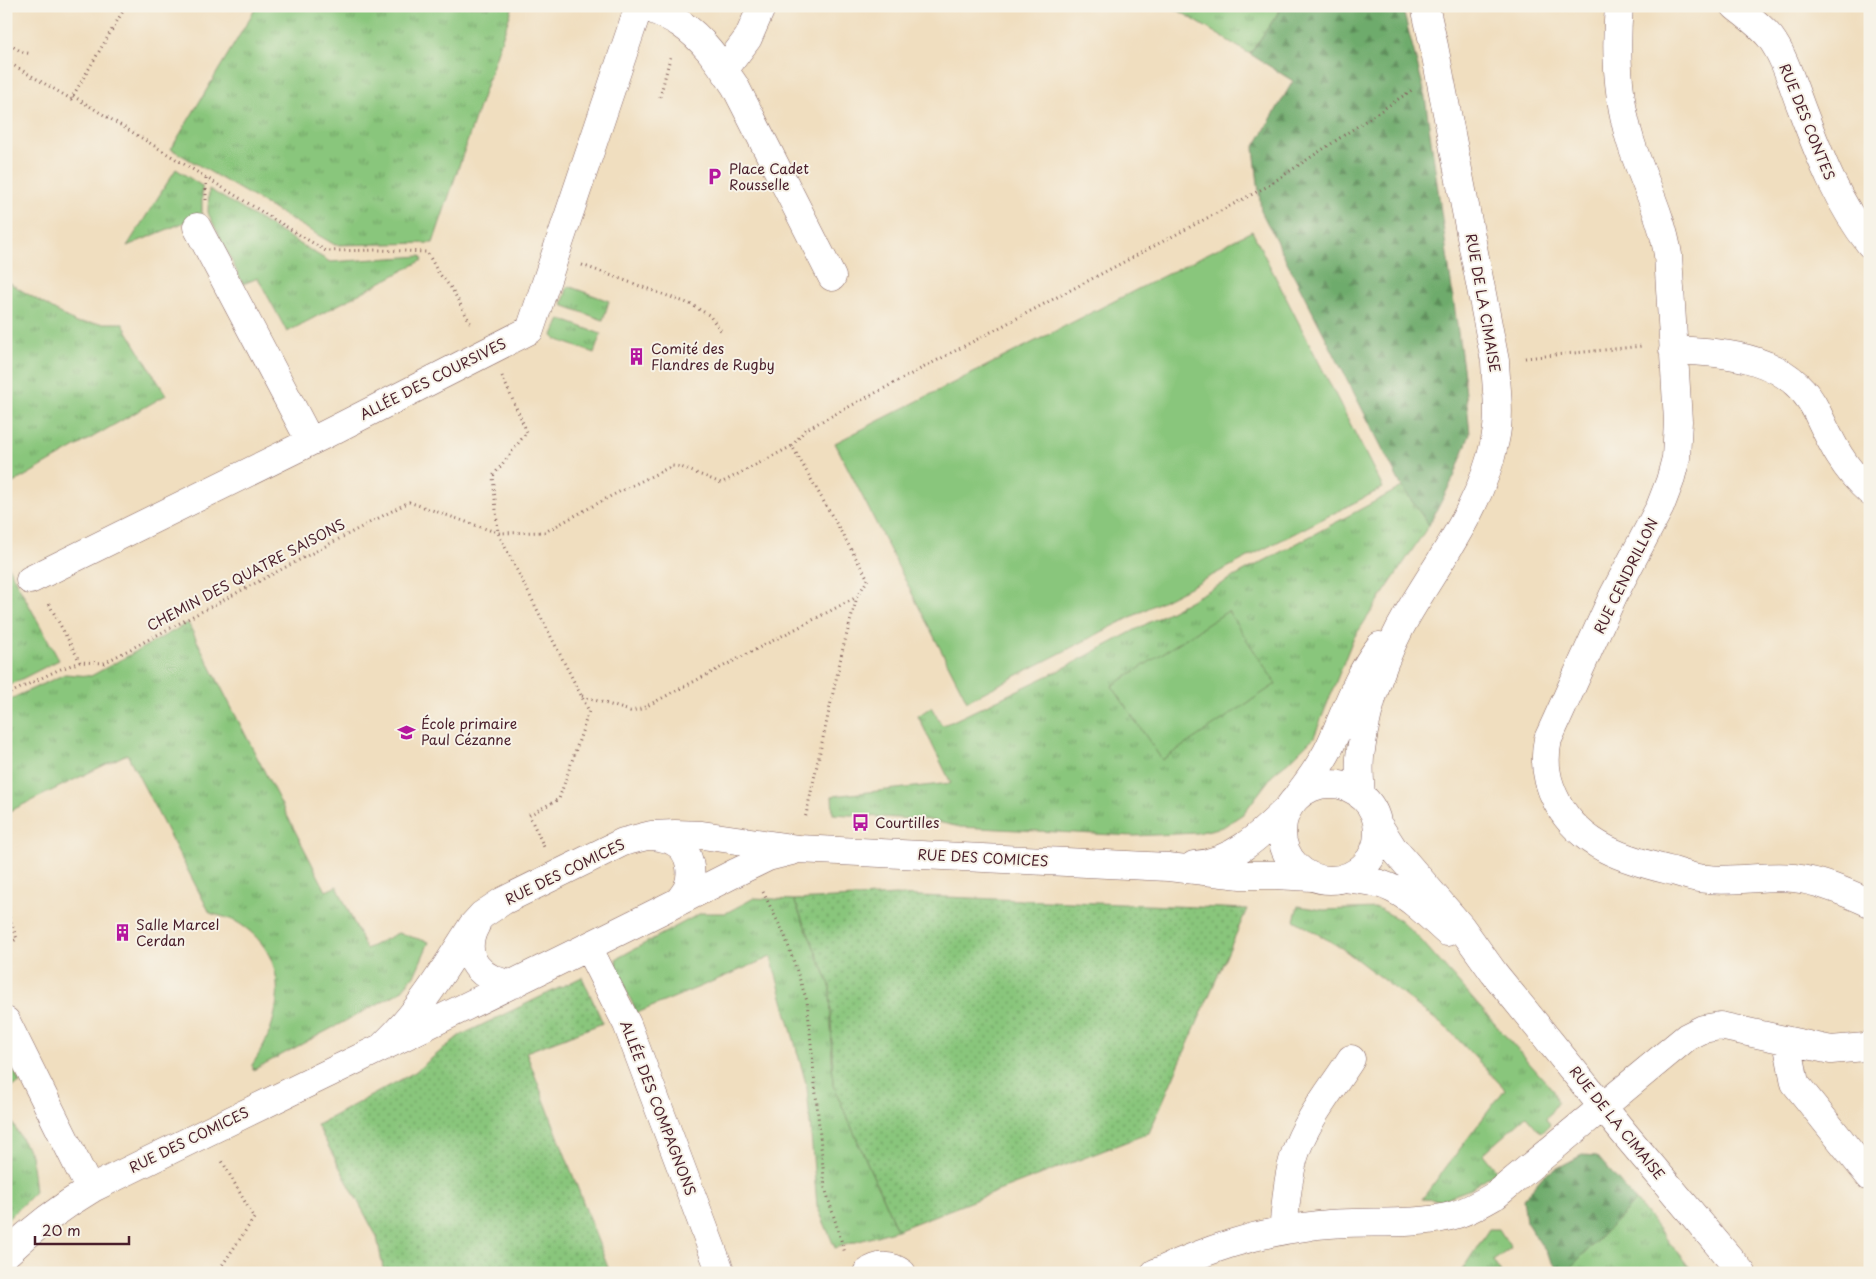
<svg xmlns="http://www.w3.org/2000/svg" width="1876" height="1279" viewBox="0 0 1876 1279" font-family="'Playpen Sans',sans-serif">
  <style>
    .grass { fill: url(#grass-tufts); stroke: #6a7254 }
    .forest { fill: url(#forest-firs); stroke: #5c654c }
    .park { fill: url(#park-dots); stroke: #6a7254 }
    .pitch { fill: #89c67c; stroke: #6a7254 }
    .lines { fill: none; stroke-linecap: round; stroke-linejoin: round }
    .minor-casing { stroke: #84625f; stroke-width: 29 }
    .path { stroke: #84625f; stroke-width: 3; stroke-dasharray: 1 4; stroke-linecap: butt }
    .minor { stroke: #fff; stroke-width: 28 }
    .labels { text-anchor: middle; stroke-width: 4; stroke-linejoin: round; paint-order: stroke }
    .street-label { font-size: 14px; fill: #4a1f2b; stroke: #f7f3e8 }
    .poi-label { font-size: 14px; fill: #4a1f2b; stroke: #f7f3e8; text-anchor: start }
  </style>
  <defs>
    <pattern id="grass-tufts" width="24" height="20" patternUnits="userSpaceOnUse" patternTransform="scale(1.25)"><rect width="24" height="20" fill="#89c67c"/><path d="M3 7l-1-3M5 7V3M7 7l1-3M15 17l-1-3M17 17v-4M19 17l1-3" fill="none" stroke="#72a066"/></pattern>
    <pattern id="forest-firs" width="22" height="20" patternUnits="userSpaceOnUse" patternTransform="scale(1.25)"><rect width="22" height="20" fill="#6eab6c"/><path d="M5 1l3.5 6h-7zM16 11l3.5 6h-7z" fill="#5c8b59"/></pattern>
    <pattern id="park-dots" width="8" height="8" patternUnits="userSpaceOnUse" patternTransform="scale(1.25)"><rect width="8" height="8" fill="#89c67c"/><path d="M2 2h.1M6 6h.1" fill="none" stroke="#72a066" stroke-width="1.8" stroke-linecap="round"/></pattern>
  </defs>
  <rect width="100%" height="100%" fill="#f7f3e8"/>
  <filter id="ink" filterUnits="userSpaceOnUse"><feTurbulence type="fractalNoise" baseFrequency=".02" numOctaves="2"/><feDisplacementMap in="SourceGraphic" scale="10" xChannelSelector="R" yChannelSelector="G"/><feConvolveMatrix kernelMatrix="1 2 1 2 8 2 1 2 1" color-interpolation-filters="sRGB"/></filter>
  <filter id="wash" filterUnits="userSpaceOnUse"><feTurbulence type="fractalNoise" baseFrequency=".0096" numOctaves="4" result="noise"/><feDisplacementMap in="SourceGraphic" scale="20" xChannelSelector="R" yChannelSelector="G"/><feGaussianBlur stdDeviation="1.12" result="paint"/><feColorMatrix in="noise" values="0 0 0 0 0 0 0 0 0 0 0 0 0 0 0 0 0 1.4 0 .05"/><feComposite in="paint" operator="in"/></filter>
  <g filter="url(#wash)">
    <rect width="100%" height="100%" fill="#f0debf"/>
    <path class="grass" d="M257,6H513L433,243L335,245L171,149Z
      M1171,6H1283L1250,54Z
      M176,169L202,186V215L127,246Z
      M209,189L330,262L421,256L423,260L287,332L258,278L243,284L208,213Z
      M6,281L76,323H122L166,395L6,487Z
      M568,286L609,301L603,320L562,305Z
      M560,319L601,334L594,353L555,339L553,335Z
      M1402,487L1429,525L1353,639L1314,737L1293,758L1275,772L1243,814L1223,827L1197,833L1133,836L960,827L929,820L833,814L832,796L951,783L918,716L931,707L942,725L951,722L1064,668Z
      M6,563L59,660L6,687Z
      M188,623L326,891L337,886L366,949L398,933L429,942L415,974L400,992L253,1070L252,1065C284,1018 293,954 235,921C228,917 218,916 210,913L127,754L6,813V701L65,674L91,676Z
      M754,898L794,900L830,985L833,1085L897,1230L835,1248L817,1206L807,1087L771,957L637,1013L618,973L616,959L701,913H726Z
      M1298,906L1323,910L1378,908L1400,920L1419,938L1553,1090L1557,1103L1546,1119L1550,1124L1541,1133L1526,1116L1483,1154L1497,1171L1468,1190L1441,1200L1422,1199L1505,1089L1449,1030L1343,949L1294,920Z
      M8,1058L20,1083L6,1090V1059Z
      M6,1112L31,1155L35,1192L6,1221Z
      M1636,1201L1694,1273H1565Z
      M1489,1229H1499L1511,1248L1493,1261L1501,1273H1460Z"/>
    <path class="forest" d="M1283,6H1399L1404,14L1424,90L1464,375L1470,434L1454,477L1429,525L1402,487L1261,211L1254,148L1293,81L1250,54Z
      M1582,1155L1597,1156L1636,1201L1565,1273H1560L1526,1222L1523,1199L1544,1175Z"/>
    <path class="park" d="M896,895L1247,909L1149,1133L897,1230L833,1085L830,985L794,900Z
      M582,977L603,1023L526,1052L610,1273H384L377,1237L317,1125L415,1072L459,1036Z"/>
    <path class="pitch" d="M1252,231L1383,488L967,701L835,443Z
      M1228,611L1276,684L1162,760L1112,686Z"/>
  </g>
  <g filter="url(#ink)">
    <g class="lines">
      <defs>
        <path id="minor" d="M645,6C657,12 670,16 681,24C704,39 720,64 735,86L832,277
          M1619,6C1615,53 1617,98 1631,143C1643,181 1662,215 1668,255L1678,421L1676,458L1670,481L1660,507L1613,596L1548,739C1543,762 1546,781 1557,802C1581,847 1626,860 1673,871C1684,874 1695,879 1707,879C1736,882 1765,875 1794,878C1820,881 1846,892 1870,903
          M1735,6C1747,16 1760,25 1770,37C1785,57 1792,84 1801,107C1820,157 1837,202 1870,244
          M724,70L748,38L762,6
          M197,227L310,441
          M1673,350C1728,353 1790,356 1817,412C1832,444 1843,468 1870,492
          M30,580L328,433L530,330L639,6
          M1282 832a48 48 0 1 1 96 0a48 48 0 1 1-96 0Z
          M1298,795C1309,780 1322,764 1330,746C1346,711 1356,677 1380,646
          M1361,796C1360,781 1358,765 1361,750C1367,704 1385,652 1409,612C1442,556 1482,505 1495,440C1501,415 1496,387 1495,361L1434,46L1425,6
          M1377,823L1393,848L1461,927L1494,973L1624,1133L1742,1273
          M653,836C661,837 669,838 676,843C690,851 694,874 687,889C685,893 681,898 678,902
          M1194,865C1233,862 1260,835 1287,809
          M1344,878C1360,880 1377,881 1393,889C1413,899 1430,917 1447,932
          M476,925C458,957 482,982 514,984
          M588,947L627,1024L721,1273
          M6,1021L90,1190
          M1787,1041L1795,1083L1870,1177
          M384,1045C420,1011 445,968 472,926L482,915L503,901L623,842L651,835L675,834L702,835L798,849L1168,867L1241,875H1275L1312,877
          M1283,1230C1286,1205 1287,1178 1295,1154C1306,1120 1332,1089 1351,1059
          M6,1254C33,1228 61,1207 93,1188C307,1082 524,981 737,872L768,857L792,851
          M867,1273C878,1264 892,1265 902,1273
          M1155,1273C1207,1250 1254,1233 1311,1226C1357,1219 1407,1227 1451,1216C1467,1212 1482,1203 1496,1195L1687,1037L1703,1029L1720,1026L1831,1050L1865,1047L1870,1045"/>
      </defs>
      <use href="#minor" class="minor-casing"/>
      <path class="path" d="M6,45L7,43L22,52L32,54
        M6,61L71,99L126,6
        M73,96L326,251L380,250L427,252L438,272L452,289L472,326
        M660,97L671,54
        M206,200V179
        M582,265L690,304L709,315L722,332
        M1525,358L1643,346
        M502,376L527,432L493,476L498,533L589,711L559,799L529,815L545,849
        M792,446L805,430L1266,187L1412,90
        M49,604L80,662
        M6,695L58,670L80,662L104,663L409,502L498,533L545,532L613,495L672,466L681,467L721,483L792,446L868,579L857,597L843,648L805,819
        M582,696L630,711L641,709L857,597
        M763,892L785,936L807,1001L825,1188L845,1253
        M6,908L17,939L6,945
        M217,1273L254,1218L221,1159
        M831,1273L837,1266"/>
      <use href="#minor" class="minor"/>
    </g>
  </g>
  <defs>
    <symbol id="parking-bare" viewBox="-9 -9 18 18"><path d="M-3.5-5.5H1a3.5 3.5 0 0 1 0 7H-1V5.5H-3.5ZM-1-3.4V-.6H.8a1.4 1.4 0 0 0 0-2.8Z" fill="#b5179e" stroke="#f7f3e8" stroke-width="2.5" paint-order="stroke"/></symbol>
    <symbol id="building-bare" viewBox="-9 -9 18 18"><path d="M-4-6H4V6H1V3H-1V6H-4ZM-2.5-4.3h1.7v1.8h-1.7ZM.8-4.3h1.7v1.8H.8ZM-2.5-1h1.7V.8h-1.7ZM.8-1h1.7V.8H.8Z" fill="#b5179e" stroke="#f7f3e8" stroke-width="2.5" paint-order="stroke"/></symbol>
    <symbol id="school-bare" viewBox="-9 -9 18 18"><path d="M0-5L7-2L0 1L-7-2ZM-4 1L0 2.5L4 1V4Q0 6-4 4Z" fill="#b5179e" stroke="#f7f3e8" stroke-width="2.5" paint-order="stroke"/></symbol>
    <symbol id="bus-bare" viewBox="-9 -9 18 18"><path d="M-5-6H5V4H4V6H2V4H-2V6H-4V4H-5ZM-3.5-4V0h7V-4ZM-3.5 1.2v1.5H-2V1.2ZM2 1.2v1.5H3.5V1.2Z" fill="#b5179e" stroke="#f7f3e8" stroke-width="2.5" paint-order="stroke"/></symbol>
  </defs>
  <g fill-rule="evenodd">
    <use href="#parking-bare" x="702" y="164" width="25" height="25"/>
    <use href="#building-bare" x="624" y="344" width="25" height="25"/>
    <use href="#school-bare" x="394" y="720" width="25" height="25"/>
    <use href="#bus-bare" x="848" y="810" width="25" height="25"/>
    <use href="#building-bare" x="110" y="920" width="25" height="25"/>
  </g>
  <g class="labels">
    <g class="street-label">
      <text transform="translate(1807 122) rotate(68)" y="5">RUE DES CONTES</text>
      <text transform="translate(1483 303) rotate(80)" y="5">RUE DE LA CIMAISE</text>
      <text transform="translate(433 379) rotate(-27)" y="5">ALLÉE DES COURSIVES</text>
      <text transform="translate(246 575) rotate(-28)" y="5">CHEMIN DES QUATRE SAISONS</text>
      <text transform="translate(1626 576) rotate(-64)" y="5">RUE CENDRILLON</text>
      <text transform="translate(983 858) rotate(3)" y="5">RUE DES COMICES</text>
      <text transform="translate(565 872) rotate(-26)" y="5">RUE DES COMICES</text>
      <text transform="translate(658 1108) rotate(69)" y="5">ALLÉE DES COMPAGNONS</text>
      <text transform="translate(1617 1123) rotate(51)" y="5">RUE DE LA CIMAISE</text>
      <text transform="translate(189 1140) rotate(-26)" y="5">RUE DES COMICES</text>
    </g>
    <g class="poi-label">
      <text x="729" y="174">Place Cadet<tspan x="729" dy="16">Rousselle</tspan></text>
      <text x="651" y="354">Comité des<tspan x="651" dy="16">Flandres de Rugby</tspan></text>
      <text x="421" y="729">École primaire<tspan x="421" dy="16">Paul Cézanne</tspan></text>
      <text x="875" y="828">Courtilles</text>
      <text x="136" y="930">Salle Marcel<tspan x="136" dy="16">Cerdan</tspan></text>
    </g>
  </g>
  <rect width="1876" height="1279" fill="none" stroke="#f7f3e8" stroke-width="25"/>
  <path d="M35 1236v8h94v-8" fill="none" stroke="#4a1f2b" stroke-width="2.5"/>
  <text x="42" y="1236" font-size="15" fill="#4a1f2b" stroke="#f7f3e8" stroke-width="4" paint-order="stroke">20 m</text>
</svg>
